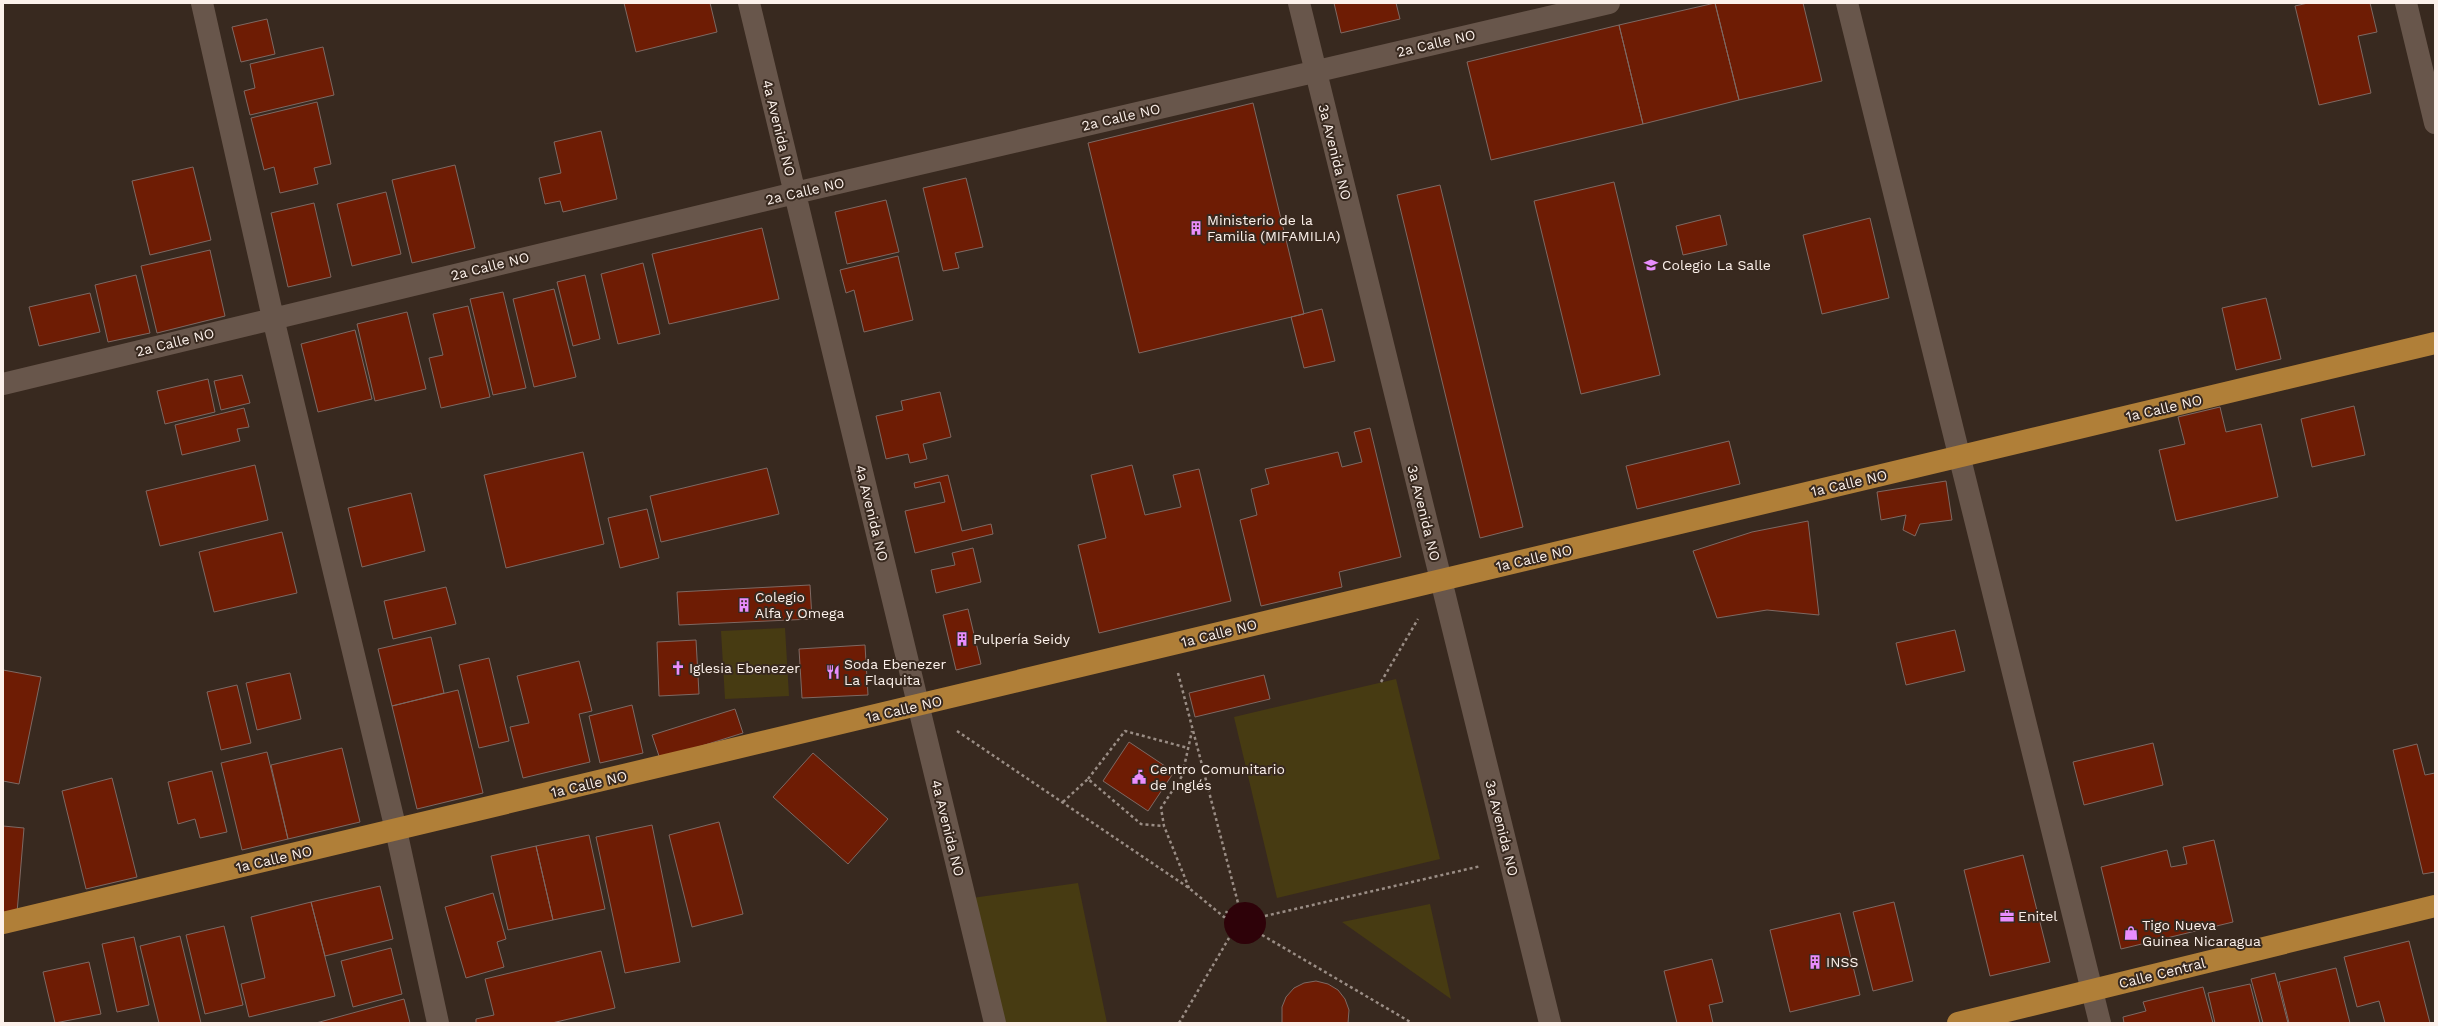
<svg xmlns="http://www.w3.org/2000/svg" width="2438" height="1026" viewBox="0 0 2438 1026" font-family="'Work Sans',sans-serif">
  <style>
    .green { fill: #473b12 }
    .water { fill: #2e0209 }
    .building { fill: #6e1c04; stroke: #7e6963 }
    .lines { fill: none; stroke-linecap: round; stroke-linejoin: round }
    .path { stroke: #9a8d85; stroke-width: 2.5; stroke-dasharray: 3 3; stroke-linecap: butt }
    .minor { stroke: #68564b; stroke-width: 22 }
    .highway { stroke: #b07f38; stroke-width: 22 }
    .labels { text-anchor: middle; stroke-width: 4; stroke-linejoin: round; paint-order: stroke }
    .street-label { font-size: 14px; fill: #fcf1eb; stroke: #38291f }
    .poi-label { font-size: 14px; fill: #fcf1eb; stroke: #38291f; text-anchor: start }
  </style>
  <rect width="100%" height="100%" fill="#38291f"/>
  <path class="green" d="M785,628L789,696L725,699L721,631Z
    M1396,679L1440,859L1277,898L1234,717Z
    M1078,883L1107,1023H995L965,899Z
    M1430,904L1451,999L1342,922Z"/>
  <path class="water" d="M1224 923a21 21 0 1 1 42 0a21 21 0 1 1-42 0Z"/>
  <path class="building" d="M624,3H710L717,32L636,52Z
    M1334,3H1396L1400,19L1341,33Z
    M1715,3L1739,100L1643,124L1619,25Z
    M1715,3H1803L1822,81L1739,100Z
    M2308,3H2370L2377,32L2358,36L2371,93L2319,105L2295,6Z
    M267,19L275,54L241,62L232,27Z
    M1619,25L1643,124L1491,160L1467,62Z
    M323,47L334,95L250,115L244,91L255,88L250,64Z
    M317,102L331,164L314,168L318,184L280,193L274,167L264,170L251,118Z
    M1253,103L1304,314L1139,353L1088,143Z
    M601,131L617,199L563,212L560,201L545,204L539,178L561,173L554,142Z
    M455,165L475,248L412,263L392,180Z
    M193,167L211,240L150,255L132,181Z
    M966,178L983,247L955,253L959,268L943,271L923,188Z
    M1614,182L1660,375L1581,394L1534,201Z
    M1440,185L1523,527L1480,538L1397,195Z
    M386,192L401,254L352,266L337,204Z
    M886,200L899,252L847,264L835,212Z
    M314,203L331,277L288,287L271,213Z
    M1720,215L1727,245L1683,255L1676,226Z
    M1870,218L1889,298L1822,314L1803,235Z
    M762,228L779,299L669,324L652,254Z
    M210,250L225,316L157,333L141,266Z
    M898,256L913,320L864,332L854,290L846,293L840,270Z
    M643,263L660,334L618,344L601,274Z
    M136,275L150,333L108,342L95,285Z
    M585,275L600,339L573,346L557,282Z
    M554,289L576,377L534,387L513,299Z
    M503,292L526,388L493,395L470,299Z
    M90,293L100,332L39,346L29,307Z
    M2266,298L2281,359L2236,370L2222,308Z
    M468,306L490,397L441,408L429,358L443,355L433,314Z
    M1322,309L1335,361L1304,368L1291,317Z
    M407,312L426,389L375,401L357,324Z
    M355,330L372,399L318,412L301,344Z
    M242,375L250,403L221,410L214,381Z
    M208,379L215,412L165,424L157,391Z
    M940,392L951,437L923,444L927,459L910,463L908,454L886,459L876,416L903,410L901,401Z
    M2354,406L2365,455L2312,467L2301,419Z
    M2220,407L2226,432L2261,424L2278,497L2176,521L2159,450L2185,444L2178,417Z
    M244,408L249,427L237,429L240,441L182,455L175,425Z
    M1370,428L1401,557L1339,572L1342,587L1261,606L1240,520L1257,515L1251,489L1269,484L1265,469L1338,452L1342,467L1362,462L1354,432Z
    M1729,441L1740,484L1637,509L1626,466Z
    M583,452L604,544L506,568L484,475Z
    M255,465L268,520L160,546L146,491Z
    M1132,465L1145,515L1181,507L1173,475L1199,469L1231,601L1099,633L1078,545L1106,538L1091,475Z
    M767,468L779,514L661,542L650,496Z
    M948,475L962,531L991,524L993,534L915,553L905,511L945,502L940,482L915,488L914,483Z
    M1946,481L1952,520L1920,524L1915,536L1903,530L1906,515L1881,520L1877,492Z
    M411,493L425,551L362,567L348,508Z
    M647,509L659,558L620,568L608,518Z
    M1808,521L1819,615L1767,610L1717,618L1693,551L1752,532Z
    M282,532L297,593L214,612L199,552Z
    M973,548L981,582L936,593L931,570L955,565L952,553Z
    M810,585L812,619L679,625L677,592Z
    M446,587L456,624L393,639L384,601Z
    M968,609L981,664L956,670L943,615Z
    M1955,630L1965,671L1906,685L1896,643Z
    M431,637L444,693L392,706L378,649Z
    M696,640L699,694L659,696L657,642Z
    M865,645L868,695L802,698L799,649Z
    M489,658L509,741L479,748L459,665Z
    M579,661L592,711L579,714L590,762L523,778L510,727L529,723L517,676Z
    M3,670L41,677L19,784L3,781Z
    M290,673L301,719L257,730L246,683Z
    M1264,675L1270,699L1195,717L1189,693Z
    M237,685L251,743L221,750L207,692Z
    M458,690L483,793L417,809L392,706Z
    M632,705L643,753L600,763L589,716Z
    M735,709L743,733L660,759L652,735Z
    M1129,742L1174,772L1148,811L1103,781Z
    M2153,743L2163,785L2084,805L2073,762Z
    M2417,744L2425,775L2435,773V872L2423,874L2393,750Z
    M342,748L360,822L288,839L271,765Z
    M267,752L288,839L242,850L221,763Z
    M813,753L888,819L848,864L773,797Z
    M212,771L227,832L200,838L195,819L178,824L168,782Z
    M112,778L137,877L86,889L62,791Z
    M719,822L743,914L692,927L669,835Z
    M652,825L680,962L625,973L596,837Z
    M3,826L24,828L17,913L3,912Z
    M589,835L605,909L553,920L536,846Z
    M2214,840L2233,922L2121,949L2101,867L2167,850L2171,867L2187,864L2183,847Z
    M536,846L553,920L508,930L491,856Z
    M2023,855L2050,962L1990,976L1964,870Z
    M380,886L393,939L325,956L311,902Z
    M493,893L506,939L497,942L504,967L466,978L445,907Z
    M311,902L335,996L249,1017L241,984L265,978L251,917Z
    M1894,902L1913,981L1873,991L1853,912Z
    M1840,913L1860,995L1790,1012L1770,930Z
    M224,926L243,1005L205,1014L186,935Z
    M180,936L201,1023H159L140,946Z
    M134,937L149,1005L117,1012L102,944Z
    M2409,941L2430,1023H2385L2379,1001L2357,1007L2344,957Z
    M391,948L402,994L353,1007L341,961Z
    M601,951L615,1008L552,1023H476V1019L494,1015L485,979Z
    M1712,959L1723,1002L1709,1005L1713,1023H1677L1664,971Z
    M89,962L101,1014L55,1023L43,972Z
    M2336,968L2350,1023H2289L2279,982Z
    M2275,973L2288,1023H2263L2251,979Z
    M1316,981L1328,984L1338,990L1345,999L1349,1010L1348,1023H1282V1007L1286,997L1294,988L1304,983Z
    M2250,984L2260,1023H2215L2208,993Z
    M2203,987L2213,1023H2124L2123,1017L2146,1011L2143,1002Z
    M404,999L410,1023H316Z"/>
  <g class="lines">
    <path class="path" d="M1178,673L1238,903
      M1381,682L1418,619
      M957,731L1189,888L1224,917L1227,911
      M1088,779L1125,731L1188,748
      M1063,802L1088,779L1141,824L1164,826
      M1189,888L1164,826L1161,808L1182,776L1192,731
      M1265,916L1481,866
      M1262,935L1412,1023
      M1179,1023L1229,938"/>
    <path class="minor" d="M202,3L273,318L396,830L438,1023
      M749,3L995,1023
      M1299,3L1550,1023
      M1847,3L2100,1023
      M2406,3L2435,123
      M3,384L795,193L1609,3"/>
    <path class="highway" d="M3,923L2435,343
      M1958,1023L2435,906"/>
  </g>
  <defs>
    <symbol id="building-bare" viewBox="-9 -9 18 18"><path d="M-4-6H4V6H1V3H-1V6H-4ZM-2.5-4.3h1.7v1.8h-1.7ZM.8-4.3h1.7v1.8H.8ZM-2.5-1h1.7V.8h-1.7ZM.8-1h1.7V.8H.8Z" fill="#e98efe" stroke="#38291f" stroke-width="2.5" paint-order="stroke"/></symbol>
    <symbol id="school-bare" viewBox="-9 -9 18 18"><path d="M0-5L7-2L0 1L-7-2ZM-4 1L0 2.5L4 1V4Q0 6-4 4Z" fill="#e98efe" stroke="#38291f" stroke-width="2.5" paint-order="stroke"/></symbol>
    <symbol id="church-bare" viewBox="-9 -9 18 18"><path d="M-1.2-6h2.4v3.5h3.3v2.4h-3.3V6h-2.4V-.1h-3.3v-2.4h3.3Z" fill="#e98efe" stroke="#38291f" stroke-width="2.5" paint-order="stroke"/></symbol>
    <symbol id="restaurant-bare" viewBox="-9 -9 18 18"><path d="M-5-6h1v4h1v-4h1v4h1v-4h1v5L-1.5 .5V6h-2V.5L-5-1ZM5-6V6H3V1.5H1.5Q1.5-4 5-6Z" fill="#e98efe" stroke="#38291f" stroke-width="2.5" paint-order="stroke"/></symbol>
    <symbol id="civic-bare" viewBox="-9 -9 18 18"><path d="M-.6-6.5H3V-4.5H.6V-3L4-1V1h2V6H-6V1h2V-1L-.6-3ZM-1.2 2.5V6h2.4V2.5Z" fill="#e98efe" stroke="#38291f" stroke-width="2.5" paint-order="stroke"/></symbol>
    <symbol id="office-bare" viewBox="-9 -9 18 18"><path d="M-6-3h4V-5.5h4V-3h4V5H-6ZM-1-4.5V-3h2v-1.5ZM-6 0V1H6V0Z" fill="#e98efe" stroke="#38291f" stroke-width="2.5" paint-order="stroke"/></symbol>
    <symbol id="shop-bare" viewBox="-9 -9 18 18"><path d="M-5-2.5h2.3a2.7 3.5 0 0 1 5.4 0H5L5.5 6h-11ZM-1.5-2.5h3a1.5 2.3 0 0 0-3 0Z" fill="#e98efe" stroke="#38291f" stroke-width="2.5" paint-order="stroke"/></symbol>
  </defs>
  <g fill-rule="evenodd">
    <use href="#building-bare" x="1186" y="218" width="20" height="20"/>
    <use href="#school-bare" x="1641" y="255" width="20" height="20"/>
    <use href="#building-bare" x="734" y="595" width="20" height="20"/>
    <use href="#building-bare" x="952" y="629" width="20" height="20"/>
    <use href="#church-bare" x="668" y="658" width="20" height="20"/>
    <use href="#restaurant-bare" x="823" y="662" width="20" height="20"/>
    <use href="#civic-bare" x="1129" y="767" width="20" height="20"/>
    <use href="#office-bare" x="1997" y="906" width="20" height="20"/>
    <use href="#shop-bare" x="2121" y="923" width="20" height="20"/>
    <use href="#building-bare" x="1805" y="952" width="20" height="20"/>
  </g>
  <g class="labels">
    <g class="street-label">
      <text transform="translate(1436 43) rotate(-13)" y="5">2a Calle NO</text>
      <text transform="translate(1121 117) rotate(-13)" y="5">2a Calle NO</text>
      <text transform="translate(779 128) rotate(76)" y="5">4a Avenida NO</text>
      <text transform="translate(1335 152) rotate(76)" y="5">3a Avenida NO</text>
      <text transform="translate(805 191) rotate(-13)" y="5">2a Calle NO</text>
      <text transform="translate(490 266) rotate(-14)" y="5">2a Calle NO</text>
      <text transform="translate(175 342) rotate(-14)" y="5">2a Calle NO</text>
      <text transform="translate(2164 408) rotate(-13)" y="5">1a Calle NO</text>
      <text transform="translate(1849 483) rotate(-13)" y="5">1a Calle NO</text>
      <text transform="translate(872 513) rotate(76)" y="5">4a Avenida NO</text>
      <text transform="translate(1424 513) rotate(76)" y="5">3a Avenida NO</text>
      <text transform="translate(1534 558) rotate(-13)" y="5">1a Calle NO</text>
      <text transform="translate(1219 633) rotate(-14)" y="5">1a Calle NO</text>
      <text transform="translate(904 709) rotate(-13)" y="5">1a Calle NO</text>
      <text transform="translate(589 784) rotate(-13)" y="5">1a Calle NO</text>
      <text transform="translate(948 828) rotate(76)" y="5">4a Avenida NO</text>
      <text transform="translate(1502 828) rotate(76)" y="5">3a Avenida NO</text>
      <text transform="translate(274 859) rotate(-13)" y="5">1a Calle NO</text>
      <text transform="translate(2162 973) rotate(-14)" y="5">Calle Central</text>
    </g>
    <g class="poi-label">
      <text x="1207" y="225">Ministerio de la<tspan x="1207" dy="16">Familia (MIFAMILIA)</tspan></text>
      <text x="1662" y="270">Colegio La Salle</text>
      <text x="755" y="602">Colegio<tspan x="755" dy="16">Alfa y Omega</tspan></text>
      <text x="973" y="644">Pulpería Seidy</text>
      <text x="844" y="669">Soda Ebenezer<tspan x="844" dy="16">La Flaquita</tspan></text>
      <text x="689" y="673">Iglesia Ebenezer</text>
      <text x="1150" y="774">Centro Comunitario<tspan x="1150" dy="16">de Inglés</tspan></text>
      <text x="2018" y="921">Enitel</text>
      <text x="2142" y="930">Tigo Nueva<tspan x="2142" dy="16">Guinea Nicaragua</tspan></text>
      <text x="1826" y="967">INSS</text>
    </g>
  </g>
  <rect width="2438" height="1026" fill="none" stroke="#fcf1eb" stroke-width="8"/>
</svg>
